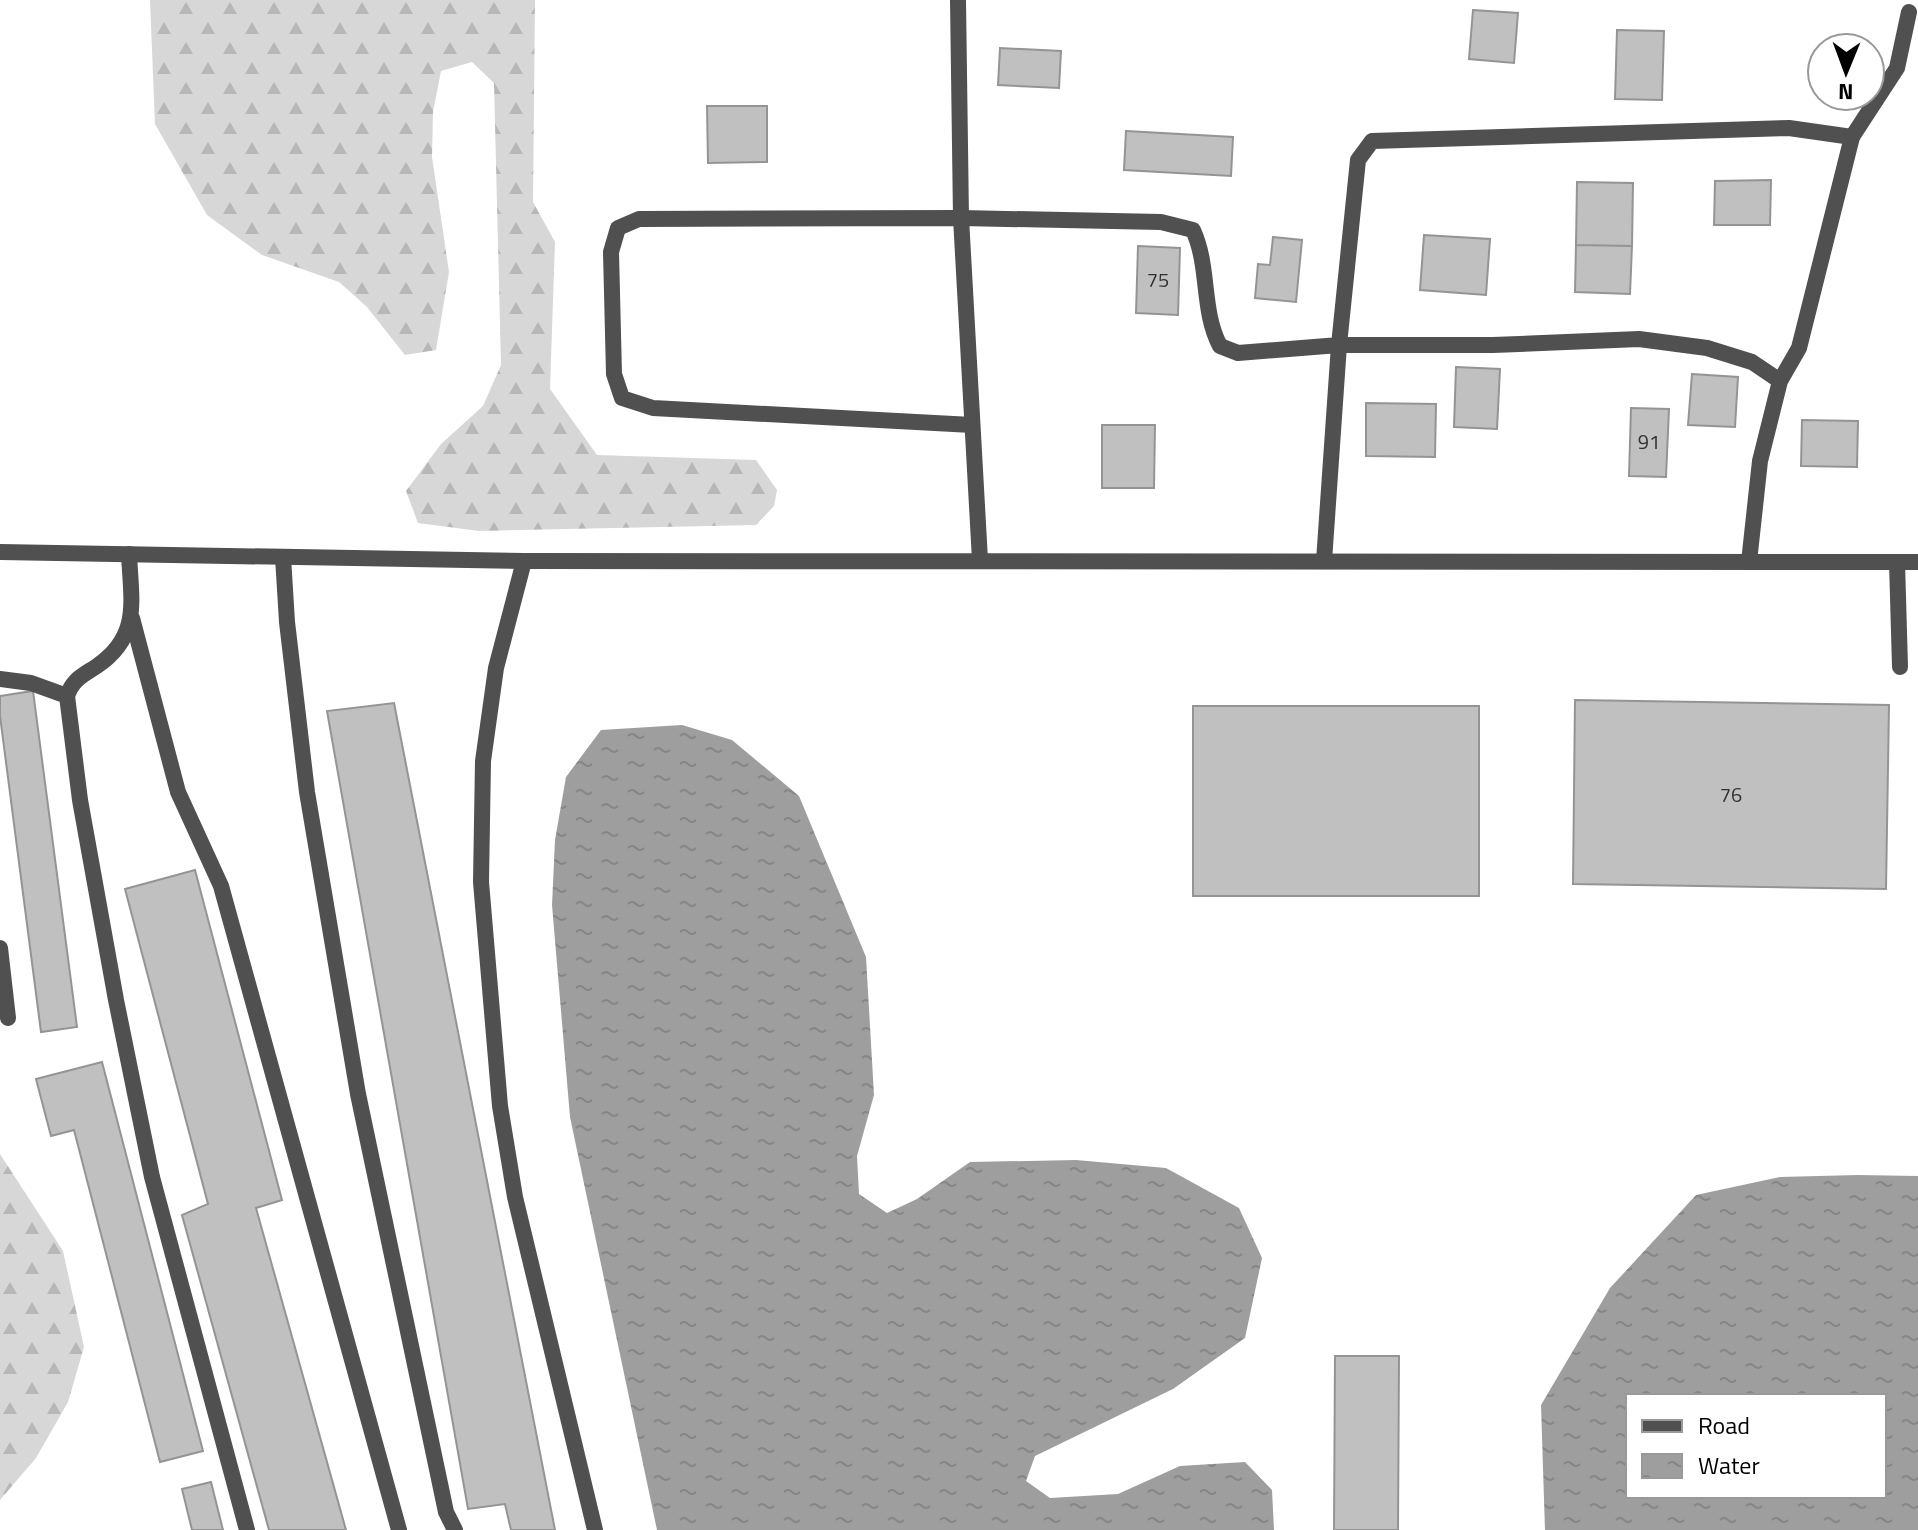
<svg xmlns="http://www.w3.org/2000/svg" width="1918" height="1530" viewBox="0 0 1918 1530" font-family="'Titillium Web',sans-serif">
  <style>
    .forest { fill: url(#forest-firs) }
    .water { fill: url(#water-ripples); fill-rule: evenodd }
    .building { fill: #c0c0c0; stroke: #949494; stroke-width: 2 }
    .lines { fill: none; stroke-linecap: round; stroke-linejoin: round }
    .lane { stroke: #505050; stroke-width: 16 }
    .street { stroke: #505050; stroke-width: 16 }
    .labels { text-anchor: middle; stroke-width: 6; stroke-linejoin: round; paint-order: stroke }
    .number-label { font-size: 20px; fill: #303030 }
  </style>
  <defs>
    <pattern id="forest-firs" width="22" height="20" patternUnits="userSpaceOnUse" patternTransform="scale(2)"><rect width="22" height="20" fill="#d7d7d7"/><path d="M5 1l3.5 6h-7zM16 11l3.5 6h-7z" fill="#b7b7b7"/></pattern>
    <pattern id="water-ripples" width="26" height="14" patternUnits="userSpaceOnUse" patternTransform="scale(2)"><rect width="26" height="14" fill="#9e9e9e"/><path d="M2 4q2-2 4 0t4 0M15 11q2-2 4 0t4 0" fill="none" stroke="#868686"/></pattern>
  </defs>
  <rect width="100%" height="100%" fill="#fff"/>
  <path class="forest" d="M150,0H535L533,202L555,242L550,389L597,455L756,460L777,490L774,506L756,525L479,531L418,523L406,491L441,444L483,406L501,365L494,83L472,62L441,71L433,112L432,157L449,272L436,350L405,355L367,307L339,282L262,255L207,215L155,124Z
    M0,1154L63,1251L84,1347L68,1402L36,1458L0,1500Z"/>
  <path class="water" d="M682,725L732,740L799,796L866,957L874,1095L857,1156L859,1194L887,1213L917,1199L970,1162L1076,1160L1166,1168L1239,1208L1262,1258L1245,1338L1173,1389L1035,1456L1026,1481L1050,1498L1118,1494L1180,1466L1245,1462L1272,1490L1274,1530H657L570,1117L552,905L555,840L566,777L601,730Z
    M1858,1175L1918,1176V1530H1545L1541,1405L1610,1288L1696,1195L1780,1177ZM1628,1396H1884V1496H1628Z"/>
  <path class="building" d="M1473,10L1518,13L1514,63L1469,59Z
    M1617,30L1664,31L1662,100L1615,99Z
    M1000,48L1061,51L1059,88L998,85Z
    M707,106H767V162L708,163Z
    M1126,131L1233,137L1231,176L1124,170Z
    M1771,180L1770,225H1714L1715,181Z
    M1577,182L1633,183L1632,246L1576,245Z
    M1424,235L1490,239L1486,295L1420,290Z
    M1273,237L1302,240L1296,302L1255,298L1258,264L1270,265Z
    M1576,245L1632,246L1630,294L1575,292Z
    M1138,246L1180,248L1178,315L1136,313Z
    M1456,367L1500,369L1497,429L1454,427Z
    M1692,374L1738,377L1735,427L1688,425Z
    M1366,403L1436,404L1435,457L1366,456Z
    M1631,408L1669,409L1666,477L1629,476Z
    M1802,420L1858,421L1857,467L1801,466Z
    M1102,425H1155L1154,488H1102Z
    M33,691L77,1027L41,1032L0,716V696Z
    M1575,700L1889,705L1886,889L1573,884Z
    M394,703L555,1530H511L505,1504L468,1509L327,711Z
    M1193,706H1479V896H1193Z
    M195,870L282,1200L256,1208L346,1530H269L182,1215L208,1204L125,889Z
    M102,1062L203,1451L160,1462L74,1130L51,1136L36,1079Z
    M1335,1356H1399L1398,1530H1334Z
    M211,1482L223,1530H192L182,1489Z"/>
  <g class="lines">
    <path class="lane" d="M972,425L653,408L622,398L614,374L611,252L618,228L639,219L961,218L1161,222L1193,230C1210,267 1201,310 1220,346L1238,353L1339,345H1493L1639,339L1707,348L1752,362L1780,381
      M129,554C131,601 141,636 97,666C82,676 73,679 67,696L80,800L116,1000L152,1177L247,1530
      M283,557L287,622L307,792L358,1094L446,1512L455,1530
      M524,561L496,668L483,761L481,882L500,1106L515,1197L595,1530
      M1324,561L1339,345L1358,160L1372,141L1789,128L1852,137L1897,68L1909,12
      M1897,562L1900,667
      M132,618L178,792L221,886L399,1530
      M0,679L31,683L67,696
      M0,948L8,1018"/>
    <path class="street" d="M958,0L961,218L980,560
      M0,552L524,561L1918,562
      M1749,562L1760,461L1780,381L1799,348L1852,137"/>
  </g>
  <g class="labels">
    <g class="number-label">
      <text x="1158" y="287">75</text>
      <text x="1649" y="449">91</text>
      <text x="1731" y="802">76</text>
    </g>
  </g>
  <rect x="1626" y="1394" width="260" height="104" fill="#ffffff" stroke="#999999" stroke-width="2"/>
  <rect x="1642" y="1420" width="40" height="12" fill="#505050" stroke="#999999" stroke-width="2"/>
  <text x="1698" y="1434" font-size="24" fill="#000000">Road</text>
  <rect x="1642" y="1454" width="40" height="24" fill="url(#water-ripples)" stroke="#999999" stroke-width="2"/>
  <text x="1698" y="1474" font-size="24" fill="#000000">Water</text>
  <g transform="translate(1846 72) rotate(181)"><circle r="38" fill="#ffffff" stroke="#999999" stroke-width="2"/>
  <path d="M0-6L14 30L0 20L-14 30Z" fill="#000000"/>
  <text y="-12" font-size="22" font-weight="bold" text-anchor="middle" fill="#000000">N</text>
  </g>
</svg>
